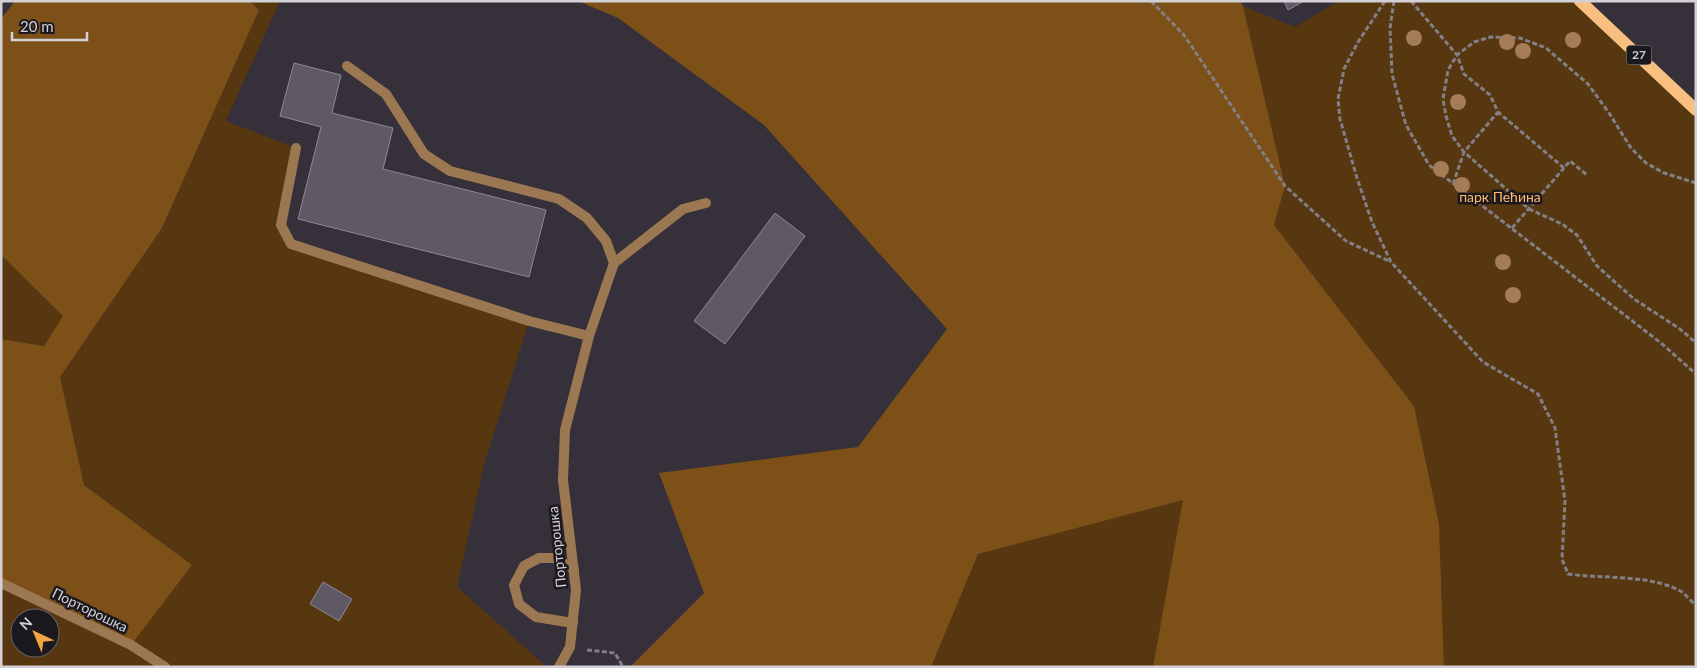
<svg xmlns="http://www.w3.org/2000/svg" width="1697" height="668" viewBox="0 0 1697 668" font-family="Lato,sans-serif">
  <style>
    .green { fill: #573710; fill-rule: evenodd }
    .forest { fill: #7d5017 }
    .building { fill: #5e5964; stroke: #8e8894 }
    .lines { fill: none; stroke-linecap: round; stroke-linejoin: round }
    .path { stroke: #837f87; stroke-width: 3; stroke-dasharray: 5 2.5; stroke-linecap: butt }
    .service { stroke: #9b7852; stroke-width: 10 }
    .minor { stroke: #9b7852; stroke-width: 10 }
    .primary { stroke: #f9bf81; stroke-width: 12 }
    .tree { fill: #a47c57 }
    .labels { text-anchor: middle; stroke-width: 5; stroke-linejoin: round; paint-order: stroke }
    .shield { fill: #1b191e; stroke: #9c999f; stroke-width: 1 }
    .shield-label { font-size: 12px; font-weight: bold; fill: #d3d0d6 }
    .park-label { font-size: 14px; fill: #feba6e; stroke: #1b191e }
    .street-label { font-size: 14px; fill: #d3d0d6; stroke: #1b191e }
  </style>
  <rect width="100%" height="100%" fill="#35303a"/>
  <path class="green" d="M250,1H280L226,121L296,148L281,225L291,243L529,321L484,465L457,587L547,667H1V583L192,565L84,485L60,377L162,228L259,10ZM20,618H50V648H20Z
    M1339,1H1580L1696,110V667H1444L1439,524L1414,406L1274,225L1285,186L1243,6L1295,27Z
    M1,255L63,316L44,346L1,339Z
    M1184,499L1153,667H931L978,554Z"/>
  <path class="forest" d="M15,1H250L259,10L162,228L60,377L84,485L192,565L131,645L1,583V339L44,346L63,316L1,255V19Z
    M578,1H1240L1243,6L1285,186L1274,225L1414,406L1439,524L1444,667H1153L1183,500L978,554L931,667H630L704,593L659,473L858,447L947,329L764,125L618,18Z"/>
  <path class="building" d="M1284,1H1304L1288,10Z
    M294,63L341,75L332,113L393,128L383,169L546,210L529,277L298,219L321,127L280,116Z
    M775,213L805,236L725,344L694,321Z
    M323,582L352,599L339,621L310,604Z"/>
  <g class="lines">
    <path class="path" d="M1151,1L1184,35L1285,186L1346,241L1391,262
      M1385,1L1358,42L1344,69L1338,99L1340,119L1357,178L1372,222L1391,262L1483,362L1538,394L1555,428L1565,501L1562,559L1568,574C1602,579 1652,574 1682,592C1687,596 1692,602 1696,606
      M1394,1L1390,28L1392,74L1406,125L1429,165L1661,343L1696,374
      M1411,1L1457,55L1464,74L1490,95L1498,112L1564,168L1570,161L1587,175
      M1696,183L1664,173L1646,163L1631,148L1609,113L1588,84L1546,48L1520,38L1491,37L1474,42L1457,55L1448,70L1443,99L1446,116L1452,136L1464,152L1529,209L1562,224L1577,235L1597,266L1634,299L1680,329L1696,343
      M1453,184L1464,152L1498,112
      M1512,228L1564,168
      M587,650L615,653L623,667"/>
    <path class="service" d="M347,66L386,94L424,154L450,171L559,199L587,218L606,241L614,263L589,336L565,430L563,480
      M296,148L281,225L291,244L529,321L589,336
      M614,263L683,209L706,203
      M573,623L536,617L519,604L514,585L524,566L539,558H555L574,569"/>
    <path class="minor" d="M1,583L131,645L165,667
      M559,667L570,647L576,590L563,480"/>
    <path class="primary" d="M1580,1L1696,110"/>
  </g>
  <g class="tree">
    <circle cx="1414" cy="38" r="8"/>
    <circle cx="1573" cy="40" r="8"/>
    <circle cx="1507" cy="42" r="8"/>
    <circle cx="1523" cy="51" r="8"/>
    <circle cx="1458" cy="102" r="8"/>
    <circle cx="1441" cy="169" r="8"/>
    <circle cx="1462" cy="185" r="8"/>
    <circle cx="1503" cy="262" r="8"/>
    <circle cx="1513" cy="295" r="8"/>
  </g>
  <g class="labels">
    <rect class="shield" x="1626.5" y="45.5" width="25" height="19" rx="4"/>
    <g class="shield-label">
      <text x="1639" y="59">27</text>
    </g>
    <g class="park-label">
      <text x="1500" y="202">парк Пећина</text>
    </g>
    <g class="street-label">
      <text transform="translate(557 547) rotate(-96)" y="5">Порторошка</text>
      <text transform="translate(90 610) rotate(26)" y="5">Порторошка</text>
    </g>
  </g>
  <rect width="1697" height="668" fill="none" stroke="#d3d0d6" stroke-width="5"/>
  <g transform="translate(35 633) rotate(316)"><circle r="24" fill="#1b191e" stroke="#656268"/>
  <path d="M0-4L9 19L0 12L-9 19Z" fill="#f3a443"/>
  <text y="-8" font-size="14" font-weight="bold" text-anchor="middle" fill="#d3d0d6">N</text>
  </g>
  <path d="M12 32v8h75v-8" fill="none" stroke="#d3d0d6" stroke-width="2.5"/>
  <text x="20" y="32" font-size="15" fill="#d3d0d6" stroke="#1b191e" stroke-width="4" paint-order="stroke">20 m</text>
</svg>
